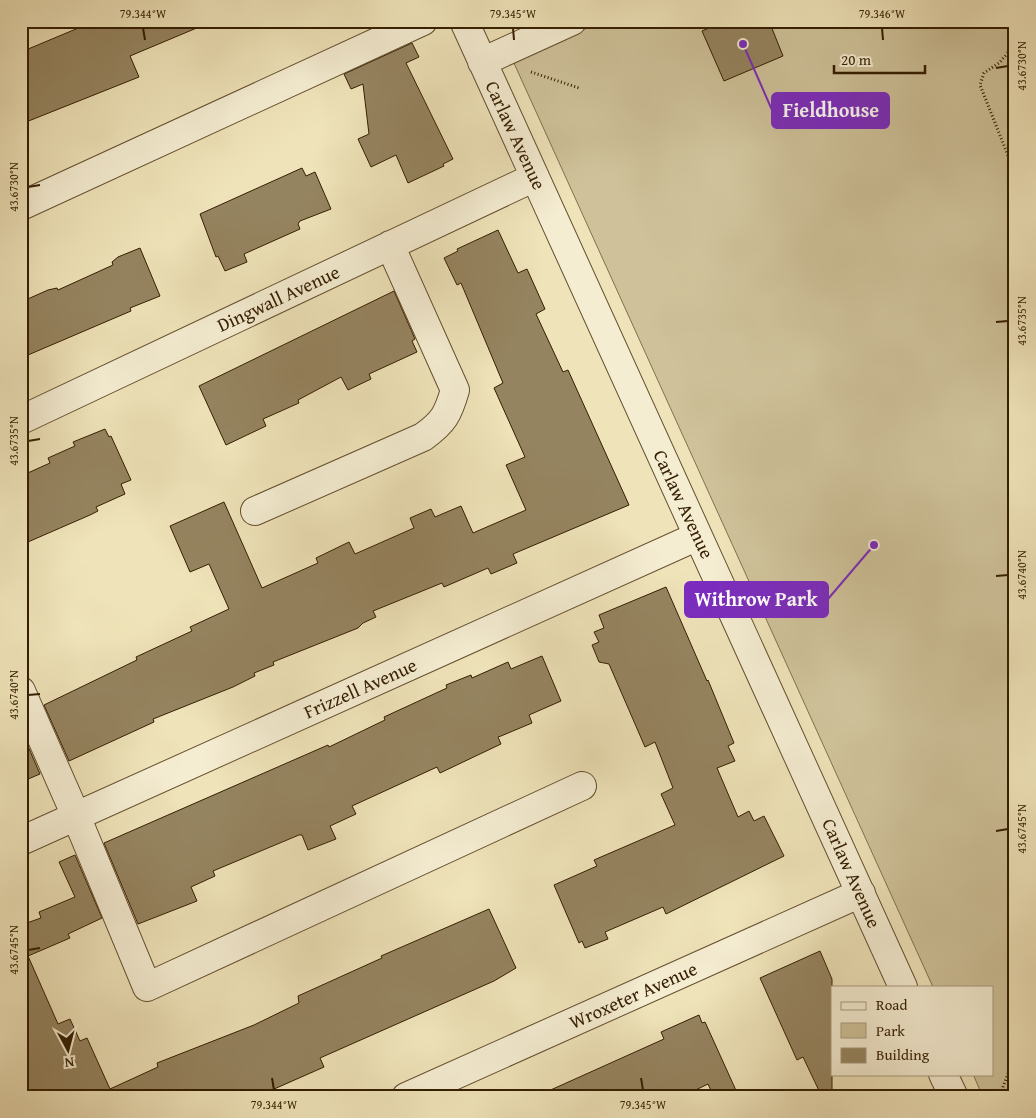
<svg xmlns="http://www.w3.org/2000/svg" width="1036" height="1118" viewBox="0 0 1036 1118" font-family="'Gentium Book Plus',serif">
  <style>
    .green { fill: #cfc29a; stroke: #82704d }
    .building { fill: #958460; stroke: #341e00 }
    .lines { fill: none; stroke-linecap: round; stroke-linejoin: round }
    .minor-casing { stroke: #634f2e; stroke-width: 30 }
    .path { stroke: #341e00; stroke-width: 3; stroke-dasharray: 1 2.5; stroke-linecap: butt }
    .minor { stroke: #f5edd2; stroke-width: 28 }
    .ticks { fill: none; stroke: #341e00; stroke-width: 2 }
    .labels { text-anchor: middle; stroke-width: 4; stroke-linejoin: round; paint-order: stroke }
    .street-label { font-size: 19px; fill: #341e00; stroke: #f5edd2 }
    .leader { fill: none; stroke: #7b2cbf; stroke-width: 2 }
    .callout-dot { fill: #7b2cbf; stroke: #f5edd2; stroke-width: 2 }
    .callout { fill: #7b2cbf; stroke: #7b2cbf; stroke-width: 2 }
    .callout-label { font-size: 20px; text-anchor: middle; font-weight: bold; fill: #fff }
    .neatline { fill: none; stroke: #341e00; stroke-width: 2 }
    .ticks-label { font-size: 12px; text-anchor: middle; fill: #341e00 }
  </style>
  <rect width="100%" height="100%" fill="#efe3b9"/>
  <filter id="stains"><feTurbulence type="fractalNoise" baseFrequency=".004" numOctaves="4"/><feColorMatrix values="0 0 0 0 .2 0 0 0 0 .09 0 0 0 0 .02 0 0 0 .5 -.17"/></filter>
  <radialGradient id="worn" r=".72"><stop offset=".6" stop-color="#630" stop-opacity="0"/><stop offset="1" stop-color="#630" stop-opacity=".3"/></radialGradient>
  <path class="green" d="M603,21H1015V1097H983L982,1095L973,1074H992V987H933L513,61Z"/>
  <path class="building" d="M95,21L211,22L130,56L139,77L21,124V52Z
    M726,21H769L783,56L724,81L702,31Z
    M412,43L419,57L406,63L453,159L443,164L444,166L408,183L396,155L371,167L358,139L369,134L363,84L351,89L344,74Z
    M302,168L306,176L315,172L331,209L300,221L298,224L300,229L244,254L247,262L225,271L218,256L216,257L200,214Z
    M498,230L518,273L527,269L545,309L536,314L563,372L568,370L629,505L513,554L517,563L491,574L488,568L444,587L442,583L373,611L376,617L363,623L358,628L273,662L274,665L254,673L255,676L233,687L153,719L154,722L69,761L44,705L137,660L136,657L192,631L190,627L229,609L209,564L190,572L170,526L224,502L262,588L318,563L316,558L349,542L355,554L414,528L410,518L431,509L435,517L461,506L473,533L526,510L506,465L525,457L494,388L503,383L461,283L457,285L444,258L458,251L457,249Z
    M140,248L160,296L130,308L131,311L21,358V302L48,290L57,288L58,290L113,265L112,262L118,257Z
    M394,291L415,339L412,341L417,352L369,374L371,379L348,390L341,377L298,400L299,403L263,419L266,426L226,445L199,386Z
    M105,429L109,437L111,436L131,480L121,484L125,494L96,507L98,511L90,515L21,545V476L50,463L48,458L75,446L73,442Z
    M666,587L707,681L708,680L734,743L728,746L735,761L717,768L738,817L749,811L754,821L764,816L784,856L666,914L663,907L605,932L608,939L585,948L582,941L579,943L554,885L597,866L594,860L675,825L661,794L673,788L655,742L645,747L609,664L599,662L592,645L599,642L594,632L604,628L599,615Z
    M542,656L561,701L529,715L532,723L501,736L498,737L501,744L440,773L437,767L352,806L356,814L330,826L336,839L308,850L302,835H299L213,871L215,876L191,887L197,901L138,924L104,843L328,745L329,747L385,720L384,717L447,688L446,685L471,675L472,678L508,662L511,669Z
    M21,730L40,774L21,782Z
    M75,855L102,918L68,934L70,938L28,956L58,1024L70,1019L80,1041L87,1038L110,1089L158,1067L157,1063L254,1025L299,1003L298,996L382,958L381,956L489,909L516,968L494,981L320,1058L324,1067L256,1097H21V925L41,918L39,912L75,897L59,862Z
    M820,951L832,979V1097H822L803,1057L797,1060L760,978Z
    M699,1015L702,1023L705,1022L739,1097H714L708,1084L681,1097H535L664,1039L661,1032Z"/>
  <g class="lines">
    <defs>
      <path id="minor" d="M464,21L903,987
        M482,62L572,21
        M21,206L423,21
        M21,420L535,177
        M255,511L423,437C444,422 448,414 455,390L390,245
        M21,691L76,816L147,987L582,786
        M21,841L698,536
        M943,1074L954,1097
        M406,1097L861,893"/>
    </defs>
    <use href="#minor" class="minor-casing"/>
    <path class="path" d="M1015,45L999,63L984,73L980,85L1015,173
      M531,72L579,88
      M999,1097L1015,1056"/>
    <use href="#minor" class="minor"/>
  </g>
  <path class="ticks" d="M143,28L145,40M513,28L514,40M882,28L883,40M996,68L1008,66M28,187L40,185M996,322L1008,321M28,441L40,439M996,576L1008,575M28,695L40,694M996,831L1008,829M28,950L40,948M272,1078L274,1090M641,1078L643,1090"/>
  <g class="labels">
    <g class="street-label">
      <text transform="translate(516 135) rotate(65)" y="7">Carlaw Avenue</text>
      <text transform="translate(278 298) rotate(-25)" y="7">Dingwall Avenue</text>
      <text transform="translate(684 504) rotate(65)" y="7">Carlaw Avenue</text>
      <text transform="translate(360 688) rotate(-24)" y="7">Frizzell Avenue</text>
      <text transform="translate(852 873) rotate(66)" y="7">Carlaw Avenue</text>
      <text transform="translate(633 995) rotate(-24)" y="7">Wroxeter Avenue</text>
    </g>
  </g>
  <path class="leader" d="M743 44L772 110M874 545L828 599"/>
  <g class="callout-dot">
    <circle cx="743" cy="44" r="5"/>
    <circle cx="874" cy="545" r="5"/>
  </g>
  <g class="callout">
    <rect x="772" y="93" width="117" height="35" rx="5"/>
    <rect x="685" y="582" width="143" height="35" rx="5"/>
  </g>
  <g class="callout-label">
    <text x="831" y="117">Fieldhouse</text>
    <text x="756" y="606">Withrow Park</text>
  </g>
  <rect width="1036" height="1118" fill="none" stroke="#efe3b9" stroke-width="55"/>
  <rect x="831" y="986" width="162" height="90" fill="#f5edd2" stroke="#a89a7e"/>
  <rect x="841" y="1002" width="25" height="8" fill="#f5edd2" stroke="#a89a7e"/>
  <text x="876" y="1010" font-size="15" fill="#341e00">Road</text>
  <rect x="841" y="1023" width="25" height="15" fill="#cfc29a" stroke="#a89a7e"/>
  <text x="876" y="1036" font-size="15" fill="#341e00">Park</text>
  <rect x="841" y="1048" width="25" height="15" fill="#958460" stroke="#a89a7e"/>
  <text x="876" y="1060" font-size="15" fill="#341e00">Building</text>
  <g transform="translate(68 1050) rotate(173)" stroke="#f5edd2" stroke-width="4" paint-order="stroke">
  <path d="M0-4L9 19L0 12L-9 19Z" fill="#341e00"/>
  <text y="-8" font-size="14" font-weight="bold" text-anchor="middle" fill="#341e00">N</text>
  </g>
  <path d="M834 65v8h91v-8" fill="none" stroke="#341e00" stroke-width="2.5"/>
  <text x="841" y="65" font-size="15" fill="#341e00" stroke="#f5edd2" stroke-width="4" paint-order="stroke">20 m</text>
  <rect x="28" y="28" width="980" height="1062" class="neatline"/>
  <g class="ticks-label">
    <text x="143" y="18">79.344°W</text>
    <text x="513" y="18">79.345°W</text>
    <text x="882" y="18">79.346°W</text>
    <text transform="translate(1022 66) rotate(-90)" y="4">43.6730°N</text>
    <text transform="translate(14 187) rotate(-90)" y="4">43.6730°N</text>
    <text transform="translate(1022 321) rotate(-90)" y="4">43.6735°N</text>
    <text transform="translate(14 441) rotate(-90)" y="4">43.6735°N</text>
    <text transform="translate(1022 575) rotate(-90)" y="4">43.6740°N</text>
    <text transform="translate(14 695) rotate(-90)" y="4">43.6740°N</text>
    <text transform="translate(1022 829) rotate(-90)" y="4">43.6745°N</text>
    <text transform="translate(14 950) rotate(-90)" y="4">43.6745°N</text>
    <text x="274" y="1109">79.344°W</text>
    <text x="643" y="1109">79.345°W</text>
  </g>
  <rect width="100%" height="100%" filter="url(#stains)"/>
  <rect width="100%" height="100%" fill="url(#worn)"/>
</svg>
